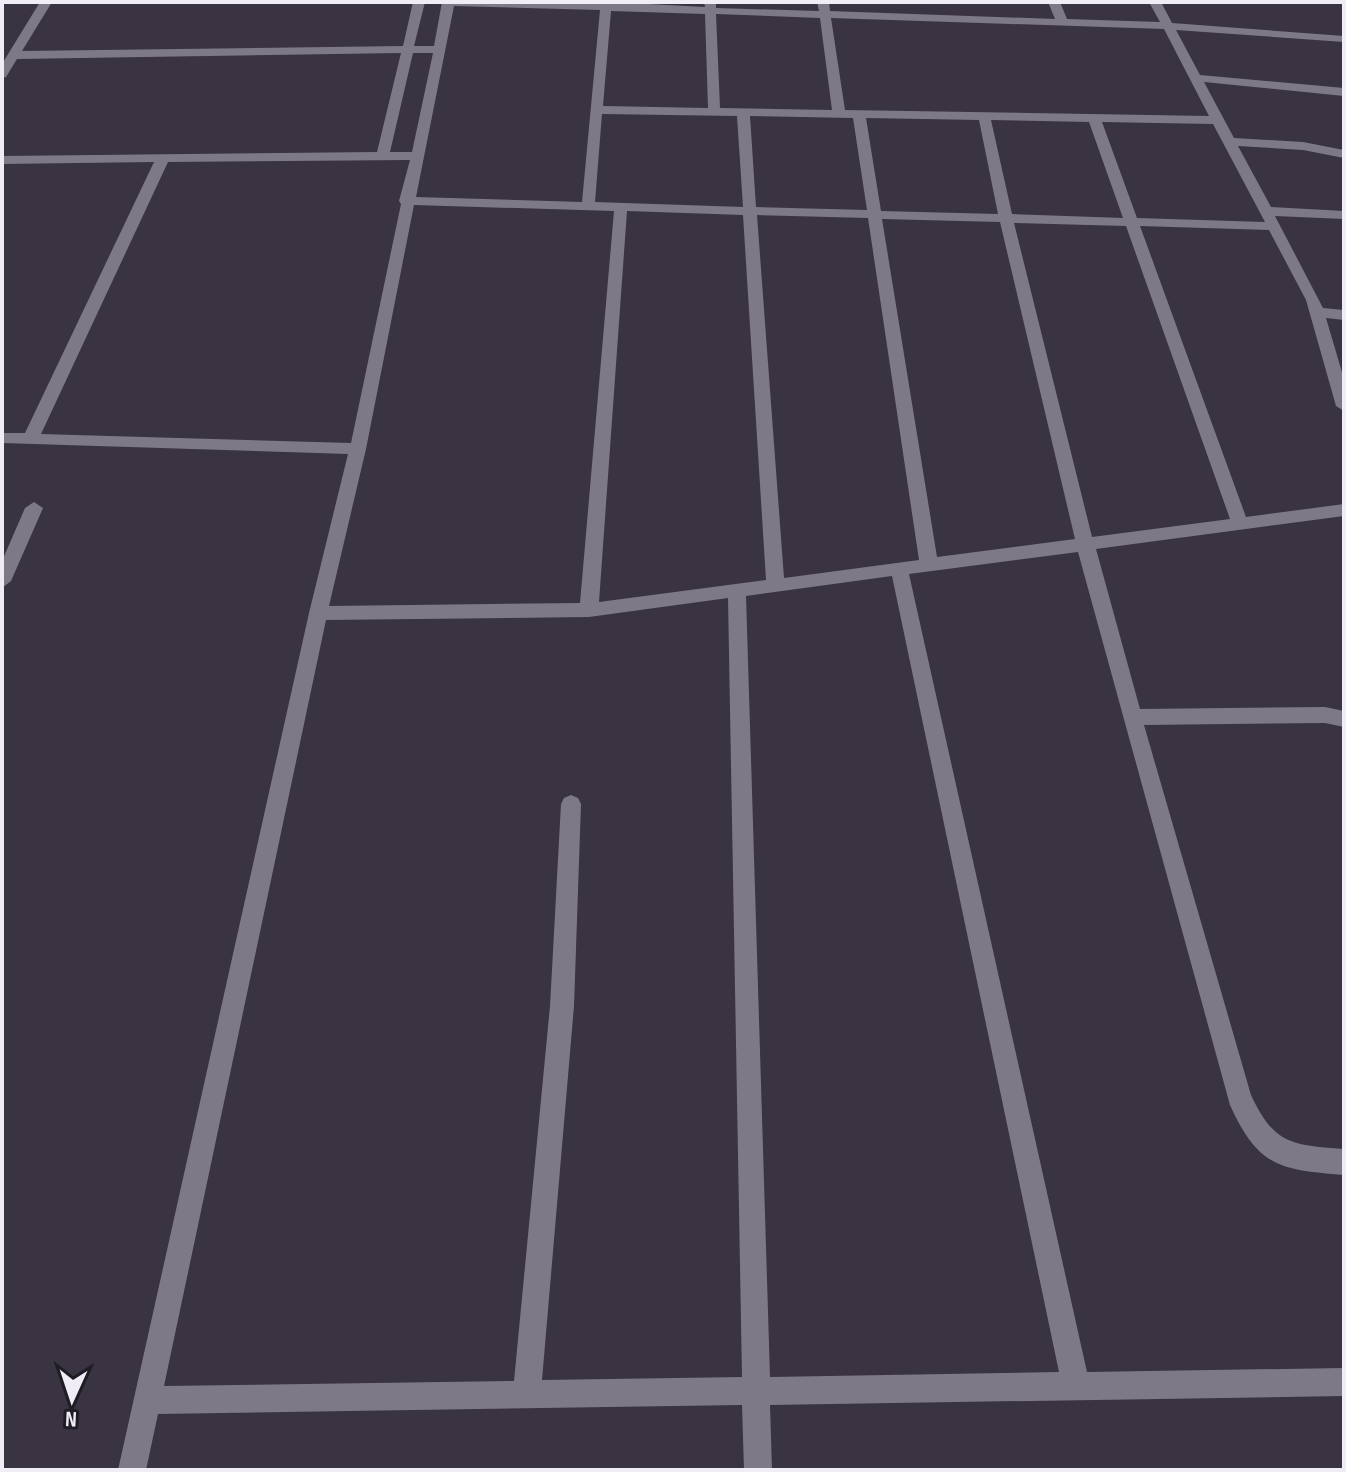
<svg xmlns="http://www.w3.org/2000/svg" width="1346" height="1472" viewBox="0 0 1346 1472" font-family="'Sofia Sans Condensed',sans-serif">
  <style>
    .lines { fill: none; stroke-linecap: round; stroke-linejoin: round }
    .minor { fill: #7e7987; fill-rule: evenodd }
  </style>
  <rect width="100%" height="100%" fill="#393342"/>
  <g class="lines">
    <path class="minor" d="M40,2H52L22,51L403,46L413,2H425L414,46H434L442,2H612L705,7L704,2H716V8L819,11L817,2H829L830,11L1055,19L1048,2H1060L1067,19L1160,22L1149,2H1161L1172,23L1344,36V42L1176,30L1200,75L1344,88V96L1204,82L1234,138L1303,142L1344,150V158L1303,150L1238,146L1271,207L1344,211V219L1275,216L1323,308L1344,310V320L1326,318L1344,379V411L1336,406L1306,300L1269,230L1140,226L1246,517L1344,504V516L1096,549L1140,709L1325,707L1344,711V727L1325,723L1144,725L1251,1095C1274,1145 1293,1145 1344,1149V1175C1280,1170 1258,1167 1230,1105L1078,552L909,574L1087,1372L1344,1368V1396L770,1405L772,1470H744L742,1405L158,1414L146,1470H118L309,613L348,454L2,443V433H25L154,162L2,164V156L377,152L401,53L17,59L6,77L2,78V64ZM454,6L600,10L582,202L416,197ZM611,11L705,14L708,108L603,106ZM716,14L820,18L832,110L720,108ZM831,18L1164,29L1209,116L845,110ZM413,53H433L412,152H390ZM602,114L737,116L743,207L595,202ZM750,116L853,118L867,210L756,207ZM866,118L979,120L998,214L881,211ZM991,120L1089,122L1123,218L1012,214ZM1102,122L1213,124L1265,222L1137,218ZM410,160L399,201L401,204L351,443L41,434L168,162ZM414,205L614,211L580,603L329,606L366,449ZM627,211L743,215L766,580L599,602ZM757,215L868,218L919,560L784,578ZM882,219L1000,222L1075,539L937,557ZM1014,223L1126,226L1230,519L1092,537ZM892,576L1059,1372L770,1377L746,596ZM728,598L742,1377L542,1380L574,1006L581,804L578,798L571,795L564,798L561,804L550,1006L514,1381L164,1386L326,620L589,617Z
      M34,502L43,508L11,581L2,588V561L25,508Z"/>
  </g>
  <rect width="1346" height="1472" fill="none" stroke="#f0edf7" stroke-width="8"/>
  <g transform="translate(72 1400) rotate(183)" stroke="#1f1c23" stroke-width="6" paint-order="stroke">
  <path d="M0-6L14 30L0 20L-14 30Z" fill="#f0edf7"/>
  <text y="-12" font-size="22" font-weight="bold" text-anchor="middle" fill="#f0edf7">N</text>
  </g>
</svg>
